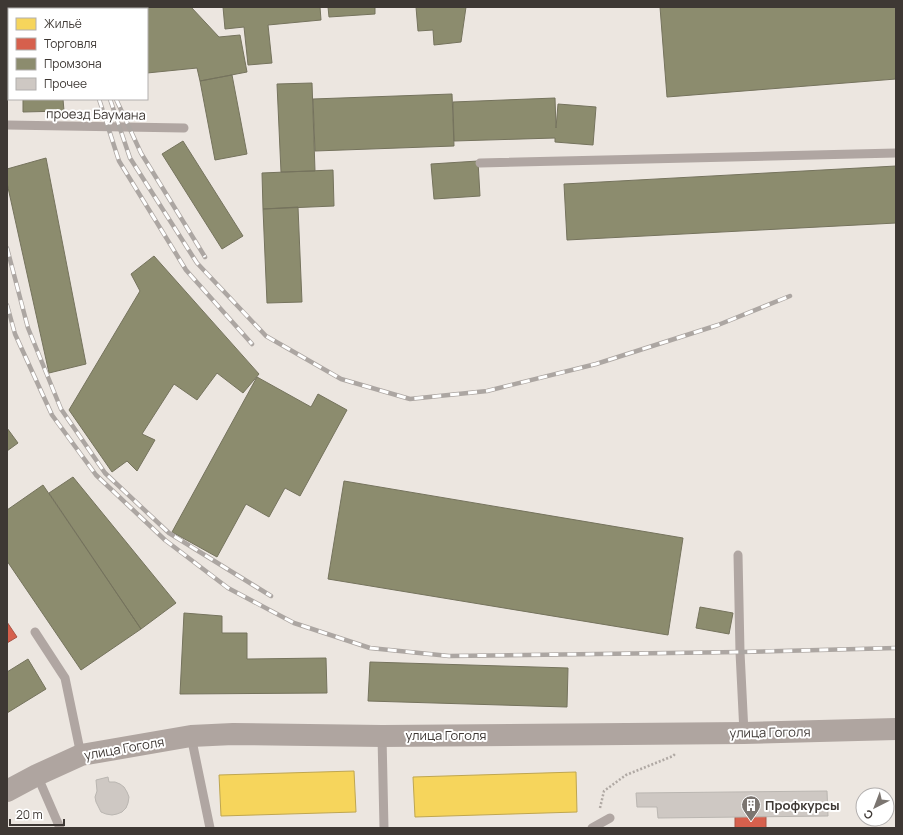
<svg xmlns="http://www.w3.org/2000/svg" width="903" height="835" viewBox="0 0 903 835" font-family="Manrope,sans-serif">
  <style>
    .homes { fill: #f6d55c; stroke: #bfa650 }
    .shops { fill: #d6604d; stroke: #a85446 }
    .industry { fill: #8c8c6e; stroke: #75735d }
    .building { fill: #cec8c3; stroke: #bab6b1 }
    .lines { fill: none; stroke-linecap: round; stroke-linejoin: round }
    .path { stroke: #b0a9a4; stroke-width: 2.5; stroke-dasharray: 2 2; stroke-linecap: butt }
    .lane { stroke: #b0a6a2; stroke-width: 9 }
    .secondary { stroke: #afa5a0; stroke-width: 22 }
    .rail-casing { stroke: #aca6a2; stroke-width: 4.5 }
    .rail { stroke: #fff; stroke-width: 3; stroke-dasharray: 9; stroke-linecap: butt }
    .labels { text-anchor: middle; stroke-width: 4; stroke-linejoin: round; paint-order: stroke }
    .street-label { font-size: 13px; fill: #3e3834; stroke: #fff }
    .poi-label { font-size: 13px; font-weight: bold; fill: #3e3834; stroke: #fff; text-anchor: start }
  </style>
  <rect width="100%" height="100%" fill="#ece6e0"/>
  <path class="homes" d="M354,771L356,812L221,816L219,775Z
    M576,772L577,812L415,817L413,777Z"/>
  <path class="shops" d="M7,622L17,637L7,643Z
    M766,816V828H735V817Z"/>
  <path class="industry" d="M96,7H191L219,37L240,35L247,72L200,81L197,68L147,73V9H97Z
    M223,7H320L321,20L268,25L272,63L248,65L244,27L225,29Z
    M328,7H375V14L329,17Z
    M416,7H466L461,42L434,45L433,30L418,31Z
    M660,7H896V79L667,97Z
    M232,75L247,154L215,160L200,81Z
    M312,83L315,171L281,172L277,84Z
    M452,94L454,146L315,151L313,99Z
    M555,98L556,128L558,104L596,107L593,145L555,142V138L454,141L453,102Z
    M23,99H63L64,111L23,112Z
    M183,141L243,236L222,249L162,154Z
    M46,158L86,364L49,373L7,183V169Z
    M478,161L480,196L434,199L431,164Z
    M896,166V223L567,240L564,184Z
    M333,170L334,206L263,209L262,173Z
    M298,207L302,302L267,303L263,209Z
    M154,256L259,374L243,393L217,373L197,400L174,384L142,434L155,440L137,471L127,461L112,472L69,410L140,291L131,274Z
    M257,377L311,407L318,394L347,410L300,496L285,488L269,517L246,504L217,557L172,532Z
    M7,428L18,443L7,451Z
    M73,477L176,603L141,629L49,493Z
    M344,481L683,538L668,635L328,579Z
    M43,485L141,629L81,670L7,561V510Z
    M700,607L733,613L729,634L696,628Z
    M184,613L222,616V633H247V659L326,658L327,693L180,694Z
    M28,659L46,689L7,713V672Z
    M370,662L568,668L567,707L368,701Z"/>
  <path class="building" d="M108,777L109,782H115L120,784L124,787L127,792L129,797L128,803L126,808L122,812L117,814L112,815L106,814L101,812L96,802L95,797L97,791L96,780Z
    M827,791L828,816L658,818L657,807H637L636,793Z"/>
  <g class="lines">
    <path class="path" d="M600,808L604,791L626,775L673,756L676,753"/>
    <path class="lane" d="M7,125L184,128
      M480,163L896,153
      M738,555L740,652L744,733
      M35,632L65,678L81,755
      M191,736L210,828
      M382,736L384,828
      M37,775L60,828
      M592,828L610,818"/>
    <path class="secondary" d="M7,791L37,775L81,755L191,736L233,734L382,736L744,733L896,729"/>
    <defs>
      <path id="rail" d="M80,7L81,9
        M14,9V7
        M7,42L9,33
        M99,99L119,161L186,270L252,344
        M110,99L130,158L197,263L266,336L341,379L410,399L487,391L596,364L718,325L790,296
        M116,99L141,153L205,257
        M7,248L28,328L61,409L105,473L169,533L271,596
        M7,305L15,334L52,415L96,475L165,540L228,588L294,623L370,648L449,656L740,652L896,648"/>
    </defs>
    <use href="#rail" class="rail-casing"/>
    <use href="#rail" class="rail"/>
  </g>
  <defs>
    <symbol id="building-pin" viewBox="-11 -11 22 30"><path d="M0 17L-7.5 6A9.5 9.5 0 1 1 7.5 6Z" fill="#7b7570" stroke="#fff"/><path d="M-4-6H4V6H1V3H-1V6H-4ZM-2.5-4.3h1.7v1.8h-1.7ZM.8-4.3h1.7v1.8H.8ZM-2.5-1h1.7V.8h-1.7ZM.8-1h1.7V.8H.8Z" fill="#fff"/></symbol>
  </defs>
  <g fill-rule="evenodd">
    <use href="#building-pin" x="740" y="794" width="22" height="30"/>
  </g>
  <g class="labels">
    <g class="street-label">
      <text transform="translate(96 114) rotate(1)" y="5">проезд Баумана</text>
      <text transform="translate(770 732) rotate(-1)" y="5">улица Гоголя</text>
      <text x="446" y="740">улица Гоголя</text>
      <text transform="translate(124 748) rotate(-10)" y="5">улица Гоголя</text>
    </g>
    <g class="poi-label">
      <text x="765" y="810">Профкурсы</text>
    </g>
  </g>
  <rect width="903" height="835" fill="none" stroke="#3e3834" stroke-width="16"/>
  <rect x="8" y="8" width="140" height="92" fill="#ffffff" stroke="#b2afae"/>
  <rect x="16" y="18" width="20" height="12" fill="#f6d55c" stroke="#b2afae"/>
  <text x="44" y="28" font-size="12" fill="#3e3834">Жильё</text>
  <rect x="16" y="38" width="20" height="12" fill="#d6604d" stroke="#b2afae"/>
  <text x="44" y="48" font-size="12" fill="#3e3834">Торговля</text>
  <rect x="16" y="58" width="20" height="12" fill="#8c8c6e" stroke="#b2afae"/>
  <text x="44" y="68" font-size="12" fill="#3e3834">Промзона</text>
  <rect x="16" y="78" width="20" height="12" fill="#cec8c3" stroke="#b2afae"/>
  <text x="44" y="88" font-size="12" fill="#3e3834">Прочее</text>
  <g transform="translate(875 807) rotate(222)"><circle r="19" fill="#ffffff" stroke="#b2afae"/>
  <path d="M0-3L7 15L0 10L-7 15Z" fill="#7b7570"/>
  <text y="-6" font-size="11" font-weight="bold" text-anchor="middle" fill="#3e3834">С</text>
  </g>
  <path d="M10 819v6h54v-6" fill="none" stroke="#3e3834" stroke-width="2"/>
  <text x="16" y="819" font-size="12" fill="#3e3834" stroke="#ffffff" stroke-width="3" paint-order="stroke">20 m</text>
</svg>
